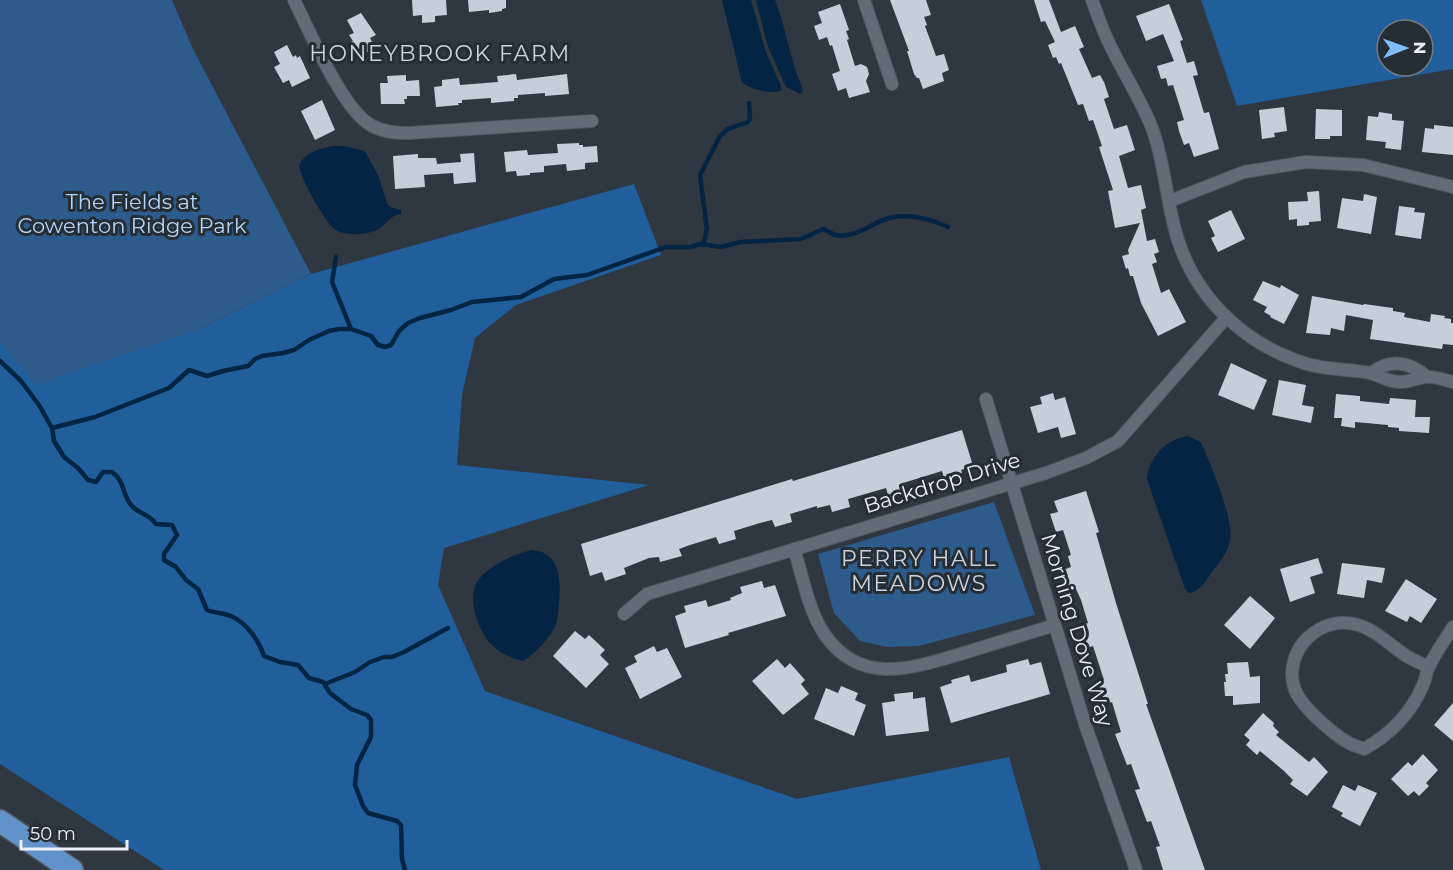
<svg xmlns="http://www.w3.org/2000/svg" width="1453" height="870" viewBox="0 0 1453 870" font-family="Montserrat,sans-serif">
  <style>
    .green { fill: #2d5b8b }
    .forest { fill: #205e9c; fill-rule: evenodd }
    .water { fill: #032443 }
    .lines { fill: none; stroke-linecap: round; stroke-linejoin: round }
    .stream { stroke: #032443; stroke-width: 4.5 }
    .building { fill: #c5cfda }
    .street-casing { stroke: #4e555c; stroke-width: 14 }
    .highway-casing { stroke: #4e555c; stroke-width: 25 }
    .street { stroke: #636c76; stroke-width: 12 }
    .highway { stroke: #6192c9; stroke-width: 22 }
    .labels { text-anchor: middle; stroke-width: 6; stroke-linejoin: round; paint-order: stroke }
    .park-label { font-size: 21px; fill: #b6d5f8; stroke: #252d35 }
    .street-label { font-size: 21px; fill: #ebf0f6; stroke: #252d35 }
    .neighbourhood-label { font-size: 22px; letter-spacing: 1.5px; fill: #cad3df; stroke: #252d35 }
  </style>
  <rect width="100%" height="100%" fill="#2f3740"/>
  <path class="green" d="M0,0H172L193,49L311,274L197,330L0,444Z
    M994,502L1035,615L919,646L887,647L860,641L834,613L818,554Z"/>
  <path class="forest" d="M1201,0H1453V69L1237,106ZM1387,30H1423V66H1387Z
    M634,184L661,255L516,305L475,338L462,395L457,465L649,485L444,548L438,585L485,691L797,799L1009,757L1041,870H164L0,764V343L36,385L197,330L311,274Z"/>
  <path class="water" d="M722,0H751L766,52L781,86V91C767,94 754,90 742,83Z
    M756,0H775C784,23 788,46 795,69C797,76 801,83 803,91L801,94L786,87L768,47Z
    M333,146H344L365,151L378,175L387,203L390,207L401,210V214C390,215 387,224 379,229C368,235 343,237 333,228C323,218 301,179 299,166C305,152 319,149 333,146Z
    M1188,436L1201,442C1210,464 1234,518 1230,540C1228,552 1220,562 1212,572C1206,580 1200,592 1189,593L1185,589L1147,479C1149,457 1166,439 1188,436Z
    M532,550C561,552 561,582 559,604C558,611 558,620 555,627C548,639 535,654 523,661C511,658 499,653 491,644C477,629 466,596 479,579C491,564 515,554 532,550Z"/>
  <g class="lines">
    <path class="stream" d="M703,245L707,229L700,175L720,136L728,129L748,122L750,119L749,103
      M336,257L332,282L351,329
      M0,361L21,381L39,405L52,428L54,441L64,457L78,468L88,480L96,482L103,472H112C126,482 122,496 132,506C140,515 149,513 156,524L172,525L177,535L164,554V560L176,567L186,580L198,589L207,610C215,613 224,613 231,616C247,623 259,641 264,656L280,662L298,665L309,678L323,682L330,693L351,709L367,715L371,720V737L357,765L355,785L363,806L368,813L397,821L401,825L402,859L405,870
      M52,428L95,417L169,388L189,370L207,376L223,371L248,366L255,359L262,356L283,353L294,350L309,340L329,331L339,329H351L371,336L378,345L385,347L391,345L399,331L408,323L420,318L451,310L472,302L521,297L554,279L587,275L666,247H691L700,244L721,247L741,242L801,239L823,229C827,231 832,234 836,235C855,239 871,223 889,218C908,213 930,219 948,227
      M325,684L355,672L370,662L384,657H392L404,652L448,628"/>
  </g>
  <path class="building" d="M412,0H446L447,15L435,16V22L422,23V15L413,16Z
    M468,0H506V8L502,9V11L489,13V10L469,12Z
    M890,0H926L931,15L924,17L927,25L925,26L936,56L944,54L949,70L942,73L944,81L923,89L919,78H917L914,74L907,51H909Z
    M1034,0H1049L1061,32L1075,26L1084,47L1079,49L1092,78L1100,75L1104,82L1109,97L1104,99L1114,129L1127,125L1135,150L1119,156L1128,188L1141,185L1146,208L1141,210L1147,241L1155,239L1159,252L1154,254L1157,262L1152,264L1161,293L1169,289L1186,322L1158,336L1141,303L1133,276H1130L1128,268L1126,269L1122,256L1129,254L1128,250L1140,223L1115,228L1108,191L1113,190L1099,147L1102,146L1093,120L1089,121L1083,104L1078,105L1061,63L1059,64L1056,57L1053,58L1048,45L1055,42L1045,21L1041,22Z
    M840,4L849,30L846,31L849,39L847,40L855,66L861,64L867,67L869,74L866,81L870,92L849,98L846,88L838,91L832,74L840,71L832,45L830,46L827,37L819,40L814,26L822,23L818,12Z
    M1169,4L1183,40L1180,41L1187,63L1194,61L1198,75L1193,76L1204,113L1209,112L1219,149L1194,157L1189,143L1184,145L1179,131L1177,122L1184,120L1173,85L1168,86L1166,78L1161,79L1157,66L1174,61L1163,34L1146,41L1136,16Z
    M361,13L376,35L370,38L375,48L360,56L351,42L353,41L349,35L354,33L347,20Z
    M287,45L293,57L296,55L297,58L300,56L310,78L292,87L289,80L283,83L274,67L280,64L274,52Z
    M516,74L517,80L567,74L569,94L545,96V93L518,95V98H514V101L491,103V98L462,100V103H458L459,105L436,107L434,87L442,86V80L459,78L460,85L498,82L497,76Z
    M406,75V81L419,80L420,96H407V99H404L405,104H381L380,83H388L387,76Z
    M322,100L335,130L315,140L301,111Z
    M1284,107L1287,131L1274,133L1275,137L1262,139L1259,110Z
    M1316,109L1342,110V136H1330V139H1315Z
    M1379,112L1392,114V120L1404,121L1401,150L1385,148L1386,142L1366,140L1368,116L1378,117Z
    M1434,125L1453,127V155L1422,152L1425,128L1434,129Z
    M579,143V145H583V147L597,146L598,162L585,163V169L567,171L566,164L544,166V172L530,173V175L517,176L516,171L506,172L504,152L527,150L528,155L558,153L557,144Z
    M474,153L476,182L454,184L453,173L424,175L425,187L395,189L393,156L418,154V158H436L437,164L461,162L460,154Z
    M1319,191L1321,221L1309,222V225L1297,226V219L1289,220L1288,202L1308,201L1307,192Z
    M1364,194L1377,197L1371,234L1337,228L1342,198L1363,201Z
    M1399,206L1415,208L1414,212L1425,213L1421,239L1395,235Z
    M1231,210L1245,239L1218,252L1211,238L1215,236L1208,221Z
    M1263,281L1280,288L1281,285L1299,295L1284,324L1270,317L1271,316L1264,312L1267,307L1253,300Z
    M1312,296L1363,305L1364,304L1393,308V311L1405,313L1404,317L1430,322L1431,314L1445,316L1444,318L1451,319V323H1453V345L1443,344L1442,349L1370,339L1373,320L1346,315L1344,331L1331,328L1330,335L1306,333Z
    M1231,363L1267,380L1254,410L1218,395Z
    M1279,380L1306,385L1302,405L1314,407L1311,423L1272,415Z
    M1053,393L1055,400L1065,397L1076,434L1061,438L1058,427L1038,433L1030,407L1042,404L1040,397Z
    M1336,394L1360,396V401L1389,404L1390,398L1416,400L1415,417H1430L1429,433L1399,431V428L1388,427V425L1355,422V428L1341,426L1342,418H1334Z
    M962,430L973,466L961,470L962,473L944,478L942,471L903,483L906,490L888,495L886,488L848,499L850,507L832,512L830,505L817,508V506L790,514L792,522L775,527L772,520L760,523L734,531L736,539L719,544L716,537L690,545L679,549L682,556L660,562L659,557L649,558L624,568L626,574L605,581L602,572L590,576L581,544L792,479L793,481Z
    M1086,491L1099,532L1096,533L1116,603L1148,704H1146L1205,870H1163L1156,847L1160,846L1151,821L1147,822L1135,790L1140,789L1131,764L1127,765L1115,734L1121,732L1112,702L1105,704L1098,683L1104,680L1093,646L1087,648L1081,626L1088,623L1081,600L1076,589L1070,591L1063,570L1071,567L1068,556L1071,555L1063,530L1056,532L1050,514L1058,512L1054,501Z
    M1318,558L1323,573L1310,577L1315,593L1290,602L1280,569Z
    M1342,563L1385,568L1382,583L1367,580L1364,598L1337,594Z
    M1406,579L1437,599L1421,623L1410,616L1407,622L1385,611Z
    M762,581L764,588L775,585L786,616L728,633L729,635L685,648L675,616L686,612L684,606L706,600L708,607L731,600L730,598L742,593L740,587Z
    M1250,596L1275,618L1250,649L1224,625Z
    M575,631L585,639L589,635L605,650L600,655L609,664L586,688L553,656Z
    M654,646L657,652L667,648L682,677L640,699L625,668L637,662L634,656Z
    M777,659L785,668L790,663L805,680L801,684L809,694L783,715L752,681Z
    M1028,659L1030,665L1041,662L1050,694L951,723L940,687L952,683L951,680L969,675L971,682L1007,672L1006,665Z
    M1248,662L1250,677L1260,676V703L1233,705V696H1225L1224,682H1226L1225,674H1228L1227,663Z
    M841,686L858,693L855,700L866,705L854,736L814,719L826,688L838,693Z
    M913,692V699L925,697L929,731L886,736L882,703L895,701L894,694Z
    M1453,703V741L1434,725Z
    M1263,713L1274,723L1273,726L1279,732L1276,735L1309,762L1314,757L1328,772L1307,796L1290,784L1293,780L1284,771L1260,751L1257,755L1246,745L1250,740L1244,735Z
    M1423,754L1438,770L1426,783L1429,786L1419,796L1414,791L1408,796L1391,779L1408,762L1412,766Z
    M1343,785L1355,791L1358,785L1377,793L1360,826L1341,816L1343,813L1332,807Z"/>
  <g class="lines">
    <defs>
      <path id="street" d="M294,0C310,32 341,106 369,124C381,132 395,133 409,133L592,121
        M864,0L892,84
        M1092,0C1098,16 1103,32 1111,47C1124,74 1141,100 1152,128C1166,165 1166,206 1179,243C1199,302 1248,346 1307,364C1327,370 1349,369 1370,373C1380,375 1386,382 1400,382C1410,382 1417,378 1426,377C1434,376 1445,380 1453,382
        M1170,201L1244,172L1306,162L1363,165L1453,187
        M1372,373C1389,358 1411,362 1427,377
        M986,399L1085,724L1136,870
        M794,549C803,577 808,610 825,635C862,688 916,667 967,652C996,643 1026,634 1055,625
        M624,614L647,594L1046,473L1086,458L1118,441L1226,318
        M1429,667C1422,664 1415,661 1408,657C1392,647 1376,630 1358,625C1321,613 1283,650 1294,687C1299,705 1331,732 1347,742C1352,745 1359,747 1364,749C1390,735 1412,712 1423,685C1426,679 1426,672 1429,667C1435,653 1445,640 1453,627"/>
      <path id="highway" d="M0,821L72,870"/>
    </defs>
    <use href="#street" class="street-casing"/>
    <use href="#highway" class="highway-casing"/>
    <use href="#street" class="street"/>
    <use href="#highway" class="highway"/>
  </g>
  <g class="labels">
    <g class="park-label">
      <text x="132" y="209">The Fields at<tspan x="132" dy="24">Cowenton Ridge Park</tspan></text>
    </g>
    <g class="street-label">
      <text transform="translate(942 483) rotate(-17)" y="7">Backdrop Drive</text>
      <text transform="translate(1077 630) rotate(73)" y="7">Morning Dove Way</text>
    </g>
    <g class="neighbourhood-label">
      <text x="440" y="61">HONEYBROOK FARM</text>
      <text x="919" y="566">PERRY HALL<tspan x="919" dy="25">MEADOWS</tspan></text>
    </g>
  </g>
  <g transform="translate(1405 48) rotate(89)"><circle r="28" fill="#252d35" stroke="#747b82" stroke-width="1.5"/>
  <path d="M0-4.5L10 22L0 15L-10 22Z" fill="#83bcfb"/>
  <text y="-9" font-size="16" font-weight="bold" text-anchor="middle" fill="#ebf0f6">N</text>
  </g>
  <path d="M21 840v9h106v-9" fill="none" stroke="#ebf0f6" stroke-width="3"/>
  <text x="30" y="840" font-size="18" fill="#ebf0f6" stroke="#252d35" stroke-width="4.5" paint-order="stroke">50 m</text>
</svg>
